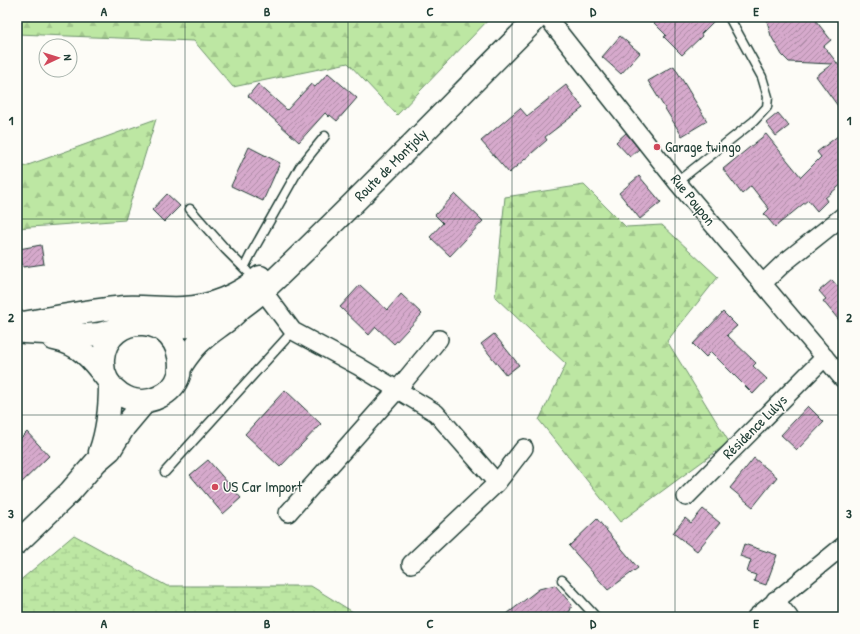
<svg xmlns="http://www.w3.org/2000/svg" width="860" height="634" viewBox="0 0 860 634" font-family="'Patrick Hand',sans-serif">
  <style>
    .forest { fill: url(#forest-firs); stroke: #6e926c }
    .wetland { fill: url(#wetland-marsh); stroke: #6e926c }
    .building { fill: url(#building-hatch); stroke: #1f3d34 }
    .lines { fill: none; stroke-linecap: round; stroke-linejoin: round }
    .lane-casing { stroke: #1f3d34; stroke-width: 11 }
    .street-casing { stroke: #1f3d34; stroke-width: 20 }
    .secondary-casing { stroke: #1f3d34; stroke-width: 25 }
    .lane { stroke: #fdfcf7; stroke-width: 8 }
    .street { stroke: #fdfcf7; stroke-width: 17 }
    .secondary { stroke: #fdfcf7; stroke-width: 22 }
    .grid { fill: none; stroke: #1f3d34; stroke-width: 1; stroke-opacity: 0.55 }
    .poi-dot { fill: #d1495b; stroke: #fdfcf7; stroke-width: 1.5 }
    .labels { text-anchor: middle; stroke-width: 3; stroke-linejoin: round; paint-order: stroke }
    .poi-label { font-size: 15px; fill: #1f3d34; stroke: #fdfcf7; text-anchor: start }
    .street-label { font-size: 15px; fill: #1f3d34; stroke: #fdfcf7 }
    .neatline { fill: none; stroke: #1f3d34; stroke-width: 1.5 }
    .grid-label { font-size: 13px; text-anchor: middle; font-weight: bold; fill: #1f3d34 }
  </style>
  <defs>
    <pattern id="forest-firs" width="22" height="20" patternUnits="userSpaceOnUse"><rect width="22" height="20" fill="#bde7a3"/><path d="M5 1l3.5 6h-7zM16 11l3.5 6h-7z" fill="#a2c78d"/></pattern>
    <pattern id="wetland-marsh" width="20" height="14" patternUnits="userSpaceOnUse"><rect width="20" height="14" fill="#bde7a3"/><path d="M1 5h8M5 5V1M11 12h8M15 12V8" fill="none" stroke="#a2c78d"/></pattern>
    <pattern id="building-hatch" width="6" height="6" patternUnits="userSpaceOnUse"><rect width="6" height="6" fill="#d6a9cc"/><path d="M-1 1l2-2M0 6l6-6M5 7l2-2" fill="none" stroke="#ad8ba6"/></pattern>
  </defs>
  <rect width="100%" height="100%" fill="#fdfcf7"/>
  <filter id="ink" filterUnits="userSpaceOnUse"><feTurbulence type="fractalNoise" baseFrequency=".025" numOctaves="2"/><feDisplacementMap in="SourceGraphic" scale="8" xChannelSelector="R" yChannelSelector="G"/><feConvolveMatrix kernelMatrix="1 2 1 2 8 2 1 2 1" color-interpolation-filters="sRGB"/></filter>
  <g filter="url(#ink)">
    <path class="forest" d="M17,17H491L397,115L348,63L233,87L194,41L17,34Z
      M156,119L125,220L17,228V169Z
      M584,185L626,227L662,225L718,277L667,341L729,442L620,522L539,420L566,364L495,297L505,197Z"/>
    <path class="wetland" d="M74,535L167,586H311L361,617H17V583Z"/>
    <path class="building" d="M648,17H718L701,34L702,36L682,55L664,37L666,35Z
      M766,17H816V21L831,40L824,46L843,71V113L816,76L832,64L789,62L782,55L771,36Z
      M620,36L640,53L621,74L602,57Z
      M674,66L707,121L682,136L648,81Z
      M328,73L357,98L337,121L330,115L329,117L325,113L299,142L248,96L258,84L287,110L311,84L315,87Z
      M566,85L583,108L545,137L547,140L509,173L481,141L520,108L527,116Z
      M778,113L789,126L776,136L766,123Z
      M843,132V183L825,198L827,201L817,211L808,200L775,227L764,214L769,209L751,186L742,194L723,169L766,134L801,177L821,157L817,152Z
      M626,133L639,149L630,157L616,142Z
      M249,147L280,163L263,201L231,186Z
      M639,176L661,202L640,219L619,193Z
      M167,194L180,206L164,222L152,210Z
      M455,194L483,221L450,256L430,237L443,223L435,215Z
      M41,245L44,264L23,267L19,249Z
      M832,280L843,293V325L823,301L826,299L819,291Z
      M360,285L387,310L401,294L422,314L394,344L376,327L369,335L340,307Z
      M723,312L737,326L727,335L756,363L753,366L767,379L753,394L711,352L706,357L693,344Z
      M494,334L519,365L506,375L481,344Z
      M285,390L321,424L280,467L245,434Z
      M808,406L824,422L797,450L781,435Z
      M27,432L49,456L17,487V442Z
      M754,458L777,477L753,507L730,488Z
      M208,460L241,498L223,514L190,475Z
      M703,509L720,523L697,551L673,533L685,518L691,523Z
      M597,519L638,568L608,590L569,546Z
      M744,544L777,555L766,585L754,581L756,575L747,572L751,560L740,556Z
      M555,585L572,605L570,611L561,617H503L539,589Z"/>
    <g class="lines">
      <defs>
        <path id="lane" d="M677,182L754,121L767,107L768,97L762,77L729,17
          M190,209L226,250L247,271
          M244,268L251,254L300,167L325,136
          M165,472L293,331
          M562,580L596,617"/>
        <path id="street" d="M547,17L677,182L843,379
          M762,284L784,263L843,216
          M263,291L293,331L358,366L436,413L497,483
          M686,497L825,357
          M288,513L397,390L439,339
          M411,564L497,483L524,448
          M775,600L789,617
          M756,617L843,546"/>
        <path id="secondary" d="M17,324C53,318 89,310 125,307C144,306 163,309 183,308C210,307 239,295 260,277
          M159,327L189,326L224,315
          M24,332L86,335L99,334L125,327
          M54,339C80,344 92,359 107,379
          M180,368C181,311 107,311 103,359C101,389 133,410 159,397C168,393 176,385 179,375C180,373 179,370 180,368C184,360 194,347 201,341C208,334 216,329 224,323C230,319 236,313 241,308C249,302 257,296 265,289C358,201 447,108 538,17
          M100,452C108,430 110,408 110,385
          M17,543L70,492L96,462L110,450L124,427L145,402"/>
      </defs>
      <use href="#lane" class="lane-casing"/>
      <use href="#street" class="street-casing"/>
      <use href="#secondary" class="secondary-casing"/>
      <use href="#lane" class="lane"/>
      <use href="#street" class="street"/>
      <use href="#secondary" class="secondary"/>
    </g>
  </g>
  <path class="grid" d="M185,17V617M348,17V617M512,17V617M675,17V617M17,219H843M17,415H843"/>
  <g class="poi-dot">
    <circle cx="657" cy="147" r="4"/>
    <circle cx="215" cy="487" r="4"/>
  </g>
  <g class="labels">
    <g class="poi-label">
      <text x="665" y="152">Garage twingo</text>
      <text x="223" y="492">US Car Import</text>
    </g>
    <g class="street-label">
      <text transform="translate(391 165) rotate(-45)" y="5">Route de Montjoly</text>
      <text transform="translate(693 200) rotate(51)" y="5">Rue Poupon</text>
      <text transform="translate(755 427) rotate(-45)" y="5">Résidence Lulys</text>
    </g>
  </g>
  <rect width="860" height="634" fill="none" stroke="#fdfcf7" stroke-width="44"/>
  <g transform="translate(58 58) rotate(86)"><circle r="19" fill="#fdfcf7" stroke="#a4b0a9"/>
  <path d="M0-3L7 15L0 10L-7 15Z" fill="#d1495b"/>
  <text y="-6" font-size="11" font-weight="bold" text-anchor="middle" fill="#1f3d34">N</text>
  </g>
  <rect x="22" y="22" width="816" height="590" class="neatline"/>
  <g class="grid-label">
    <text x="104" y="16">A</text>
    <text x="267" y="16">B</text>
    <text x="430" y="16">C</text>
    <text x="593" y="16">D</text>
    <text x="756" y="16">E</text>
    <text x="11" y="125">1</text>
    <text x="849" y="125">1</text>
    <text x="11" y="322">2</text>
    <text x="849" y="322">2</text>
    <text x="11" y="518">3</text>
    <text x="849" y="518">3</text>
    <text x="104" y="628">A</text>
    <text x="267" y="628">B</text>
    <text x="430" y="628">C</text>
    <text x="593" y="628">D</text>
    <text x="756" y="628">E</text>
  </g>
</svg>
